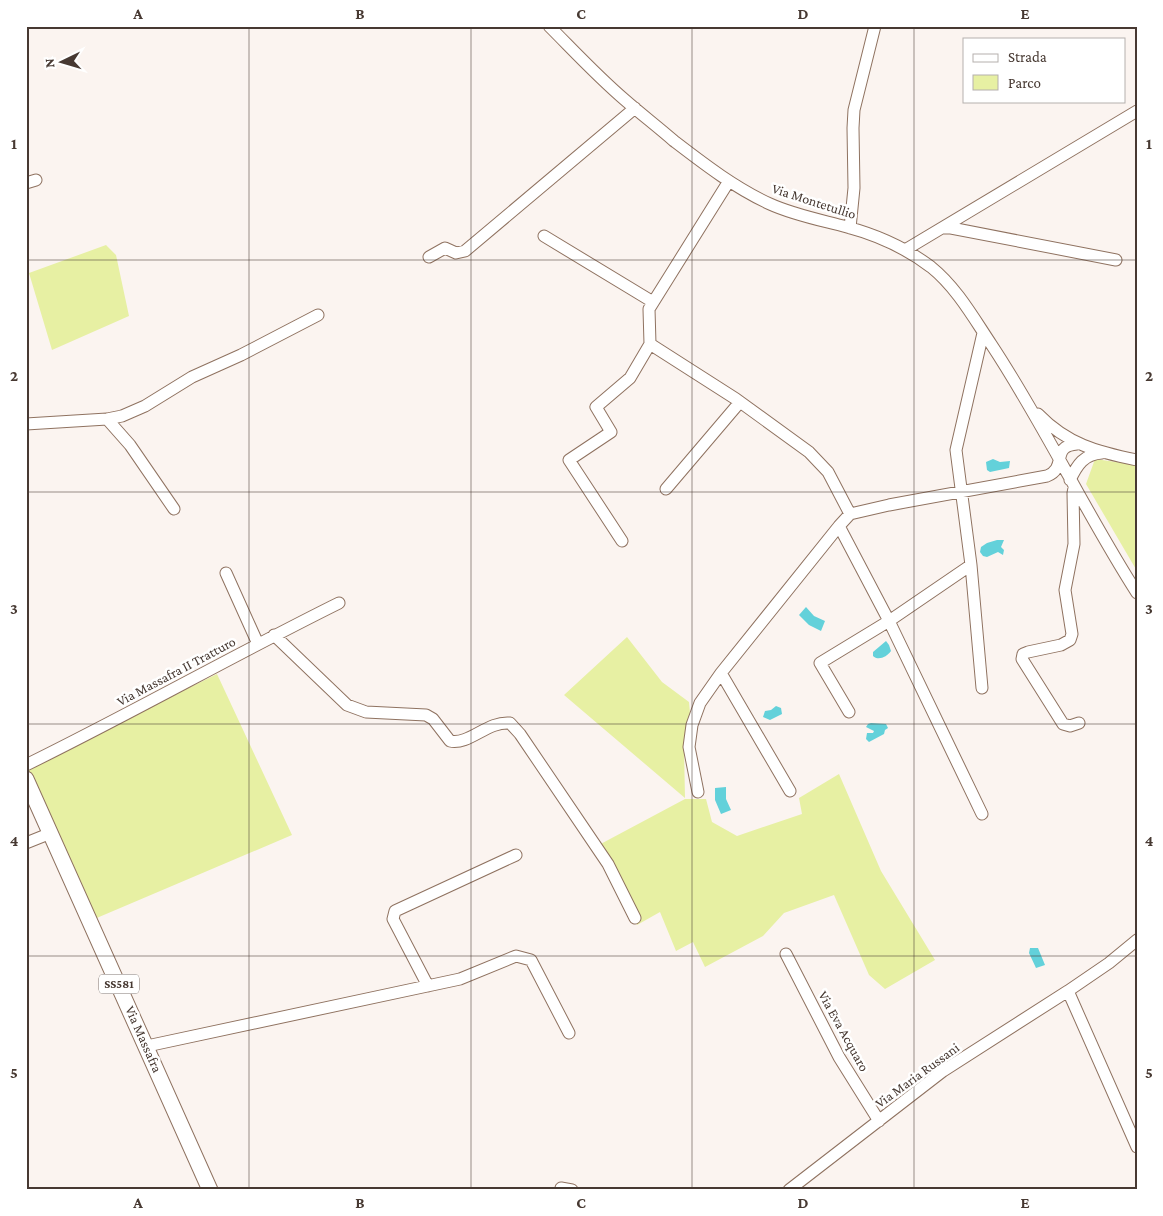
<svg xmlns="http://www.w3.org/2000/svg" width="1163" height="1216" viewBox="0 0 1163 1216" font-family="'Crimson Pro',serif">
  <style>
    .green { fill: #e7f0a3 }
    .water { fill: #63d1da }
    .lines { fill: none; stroke-linecap: round; stroke-linejoin: round }
    .minor-casing { stroke: #8f7260; stroke-width: 13 }
    .major-casing { stroke: #8f7260; stroke-width: 17 }
    .minor { stroke: #fff; stroke-width: 11 }
    .major { stroke: #fff; stroke-width: 15 }
    .grid { fill: none; stroke: #473932; stroke-width: 1; stroke-opacity: 0.55 }
    .labels { text-anchor: middle; stroke-width: 5; stroke-linejoin: round; paint-order: stroke }
    .shield { fill: #fff; stroke: #7e7470; stroke-width: 1 }
    .shield-label { font-size: 12px; font-weight: bold; fill: #473932 }
    .street-label { font-size: 14px; fill: #473932; stroke: #fff }
    .neatline { fill: none; stroke: #473932; stroke-width: 2 }
    .grid-label { font-size: 16px; text-anchor: middle; font-weight: bold; fill: #473932 }
  </style>
  <rect width="100%" height="100%" fill="#fbf4f0"/>
  <path class="green" d="M106,245L116,255L129,316L52,350L29,273Z
    M1095,459L1137,465V571L1086,484Z
    M627,637L662,682L689,702L690,713L684,748L685,798L564,695Z
    M217,674L292,835L92,920L27,768Z
    M839,774L881,871L935,960L885,989L869,975L834,895L784,913L763,936L705,967L693,942L676,951L660,912L637,925L595,847L685,799H706L712,822L737,836L802,814L799,798Z"/>
  <path class="water" d="M993,459L1000,462L1010,461L1009,468L990,472L987,470L986,462Z
    M997,540H1004L1001,547L1004,550L1003,555L998,552L987,557L983,556L980,552L981,547L987,543Z
    M806,607L814,616L825,621L821,631L809,625L799,615Z
    M886,641L889,645L891,651C887,657 878,661 873,656V652Z
    M776,706L781,708L782,714L770,720L763,717L765,711L771,710Z
    M871,723L886,724L888,728L885,730L884,734L869,742L866,739L867,733H873L874,731L866,727L868,724Z
    M726,787V799L731,810L721,814L715,800V788Z
    M1030,948H1038L1045,965L1036,968L1029,953Z"/>
  <g class="lines">
    <defs>
      <path id="minor" d="M549,26C574,51 598,77 625,100C641,114 658,127 674,141C704,164 735,188 770,204C794,215 821,220 847,227C877,235 906,248 931,267C956,287 973,317 991,344C1044,424 1085,512 1137,593
        M26,183L36,180
        M850,228L854,188L853,128L854,110L875,26
        M942,228H951L1116,260
        M544,236L653,302
        M905,250L1137,111
        M429,257L445,248L456,253L465,251L635,108
        M650,344L736,399L809,452L828,472L850,514
        M1038,414C1067,444 1097,452 1137,460
        M107,419L130,445L174,509
        M26,424L107,419L122,416L145,406L192,377L241,355L318,315
        M1070,480C1077,465 1084,454 1102,453
        M1074,488L1073,493L1074,544L1065,590L1072,634L1070,640L1061,645L1028,652L1023,654L1022,659L1063,724L1070,726L1079,723
        M666,489L740,402
        M839,526L889,621L982,814
        M622,541L569,460L611,432L596,407L630,378L650,344L649,309L729,181
        M226,573L258,644
        M274,635L347,705L366,712L426,715L433,719L450,741C470,745 487,721 510,723L520,734L608,864L635,918
        M721,673L790,791
        M982,688L971,565L956,450L983,333
        M849,712L820,663L889,621L971,565
        M26,765C132,713 234,655 339,603
        M698,792L689,747L692,725L700,703L721,673L839,526L850,514L889,505L1047,476C1068,468 1050,446 1077,444
        M26,843L51,833
        M786,954L839,1057L879,1121
        M428,986L393,919L395,911L516,855
        M1068,991L1137,1147
        M147,1046L460,979L516,956L531,960L569,1033
        M561,1188L572,1190
        M789,1190L943,1071L1068,991L1109,963L1137,940"/>
      <path id="major" d="M26,779L210,1190"/>
    </defs>
    <use href="#minor" class="minor-casing"/>
    <use href="#major" class="major-casing"/>
    <use href="#minor" class="minor"/>
    <use href="#major" class="major"/>
  </g>
  <path class="grid" d="M249,26V1190M471,26V1190M692,26V1190M914,26V1190M26,260H1137M26,492H1137M26,724H1137M26,956H1137"/>
  <g class="labels">
    <rect class="shield" x="99" y="974.5" width="40" height="19" rx="4"/>
    <g class="shield-label">
      <text x="119" y="988">SS581</text>
    </g>
    <g class="street-label">
      <text transform="translate(814 201) rotate(18)" y="5">Via Montetullio</text>
      <text transform="translate(176 671) rotate(-28)" y="5">Via Massafra II Tratturo</text>
      <text transform="translate(844 1031) rotate(61)" y="5">Via Eva Acquaro</text>
      <text transform="translate(144 1039) rotate(66)" y="5">Via Massafra</text>
      <text transform="translate(917 1075) rotate(-36)" y="5">Via Maria Russani</text>
    </g>
  </g>
  <rect width="1163" height="1216" fill="none" stroke="#ffffff" stroke-width="55"/>
  <rect x="963" y="38" width="162" height="65" fill="#ffffff" stroke="#b5b0ad"/>
  <rect x="973" y="54" width="25" height="8" fill="#ffffff" stroke="#b5b0ad"/>
  <text x="1008" y="62" font-size="15" fill="#473932">Strada</text>
  <rect x="973" y="75" width="25" height="15" fill="#e7f0a3" stroke="#b5b0ad"/>
  <text x="1008" y="88" font-size="15" fill="#473932">Parco</text>
  <g transform="translate(62 62) rotate(265)" stroke="#ffffff" stroke-width="4" paint-order="stroke">
  <path d="M0-4L9 19L0 12L-9 19Z" fill="#473932"/>
  <text y="-8" font-size="14" font-weight="bold" text-anchor="middle" fill="#473932">N</text>
  </g>
  <rect x="28" y="28" width="1108" height="1160" class="neatline"/>
  <g class="grid-label">
    <text x="138" y="19">A</text>
    <text x="360" y="19">B</text>
    <text x="581" y="19">C</text>
    <text x="803" y="19">D</text>
    <text x="1025" y="19">E</text>
    <text x="14" y="149">1</text>
    <text x="1149" y="149">1</text>
    <text x="14" y="381">2</text>
    <text x="1149" y="381">2</text>
    <text x="14" y="614">3</text>
    <text x="1149" y="614">3</text>
    <text x="14" y="846">4</text>
    <text x="1149" y="846">4</text>
    <text x="14" y="1078">5</text>
    <text x="1149" y="1078">5</text>
    <text x="138" y="1208">A</text>
    <text x="360" y="1208">B</text>
    <text x="581" y="1208">C</text>
    <text x="803" y="1208">D</text>
    <text x="1025" y="1208">E</text>
  </g>
</svg>
